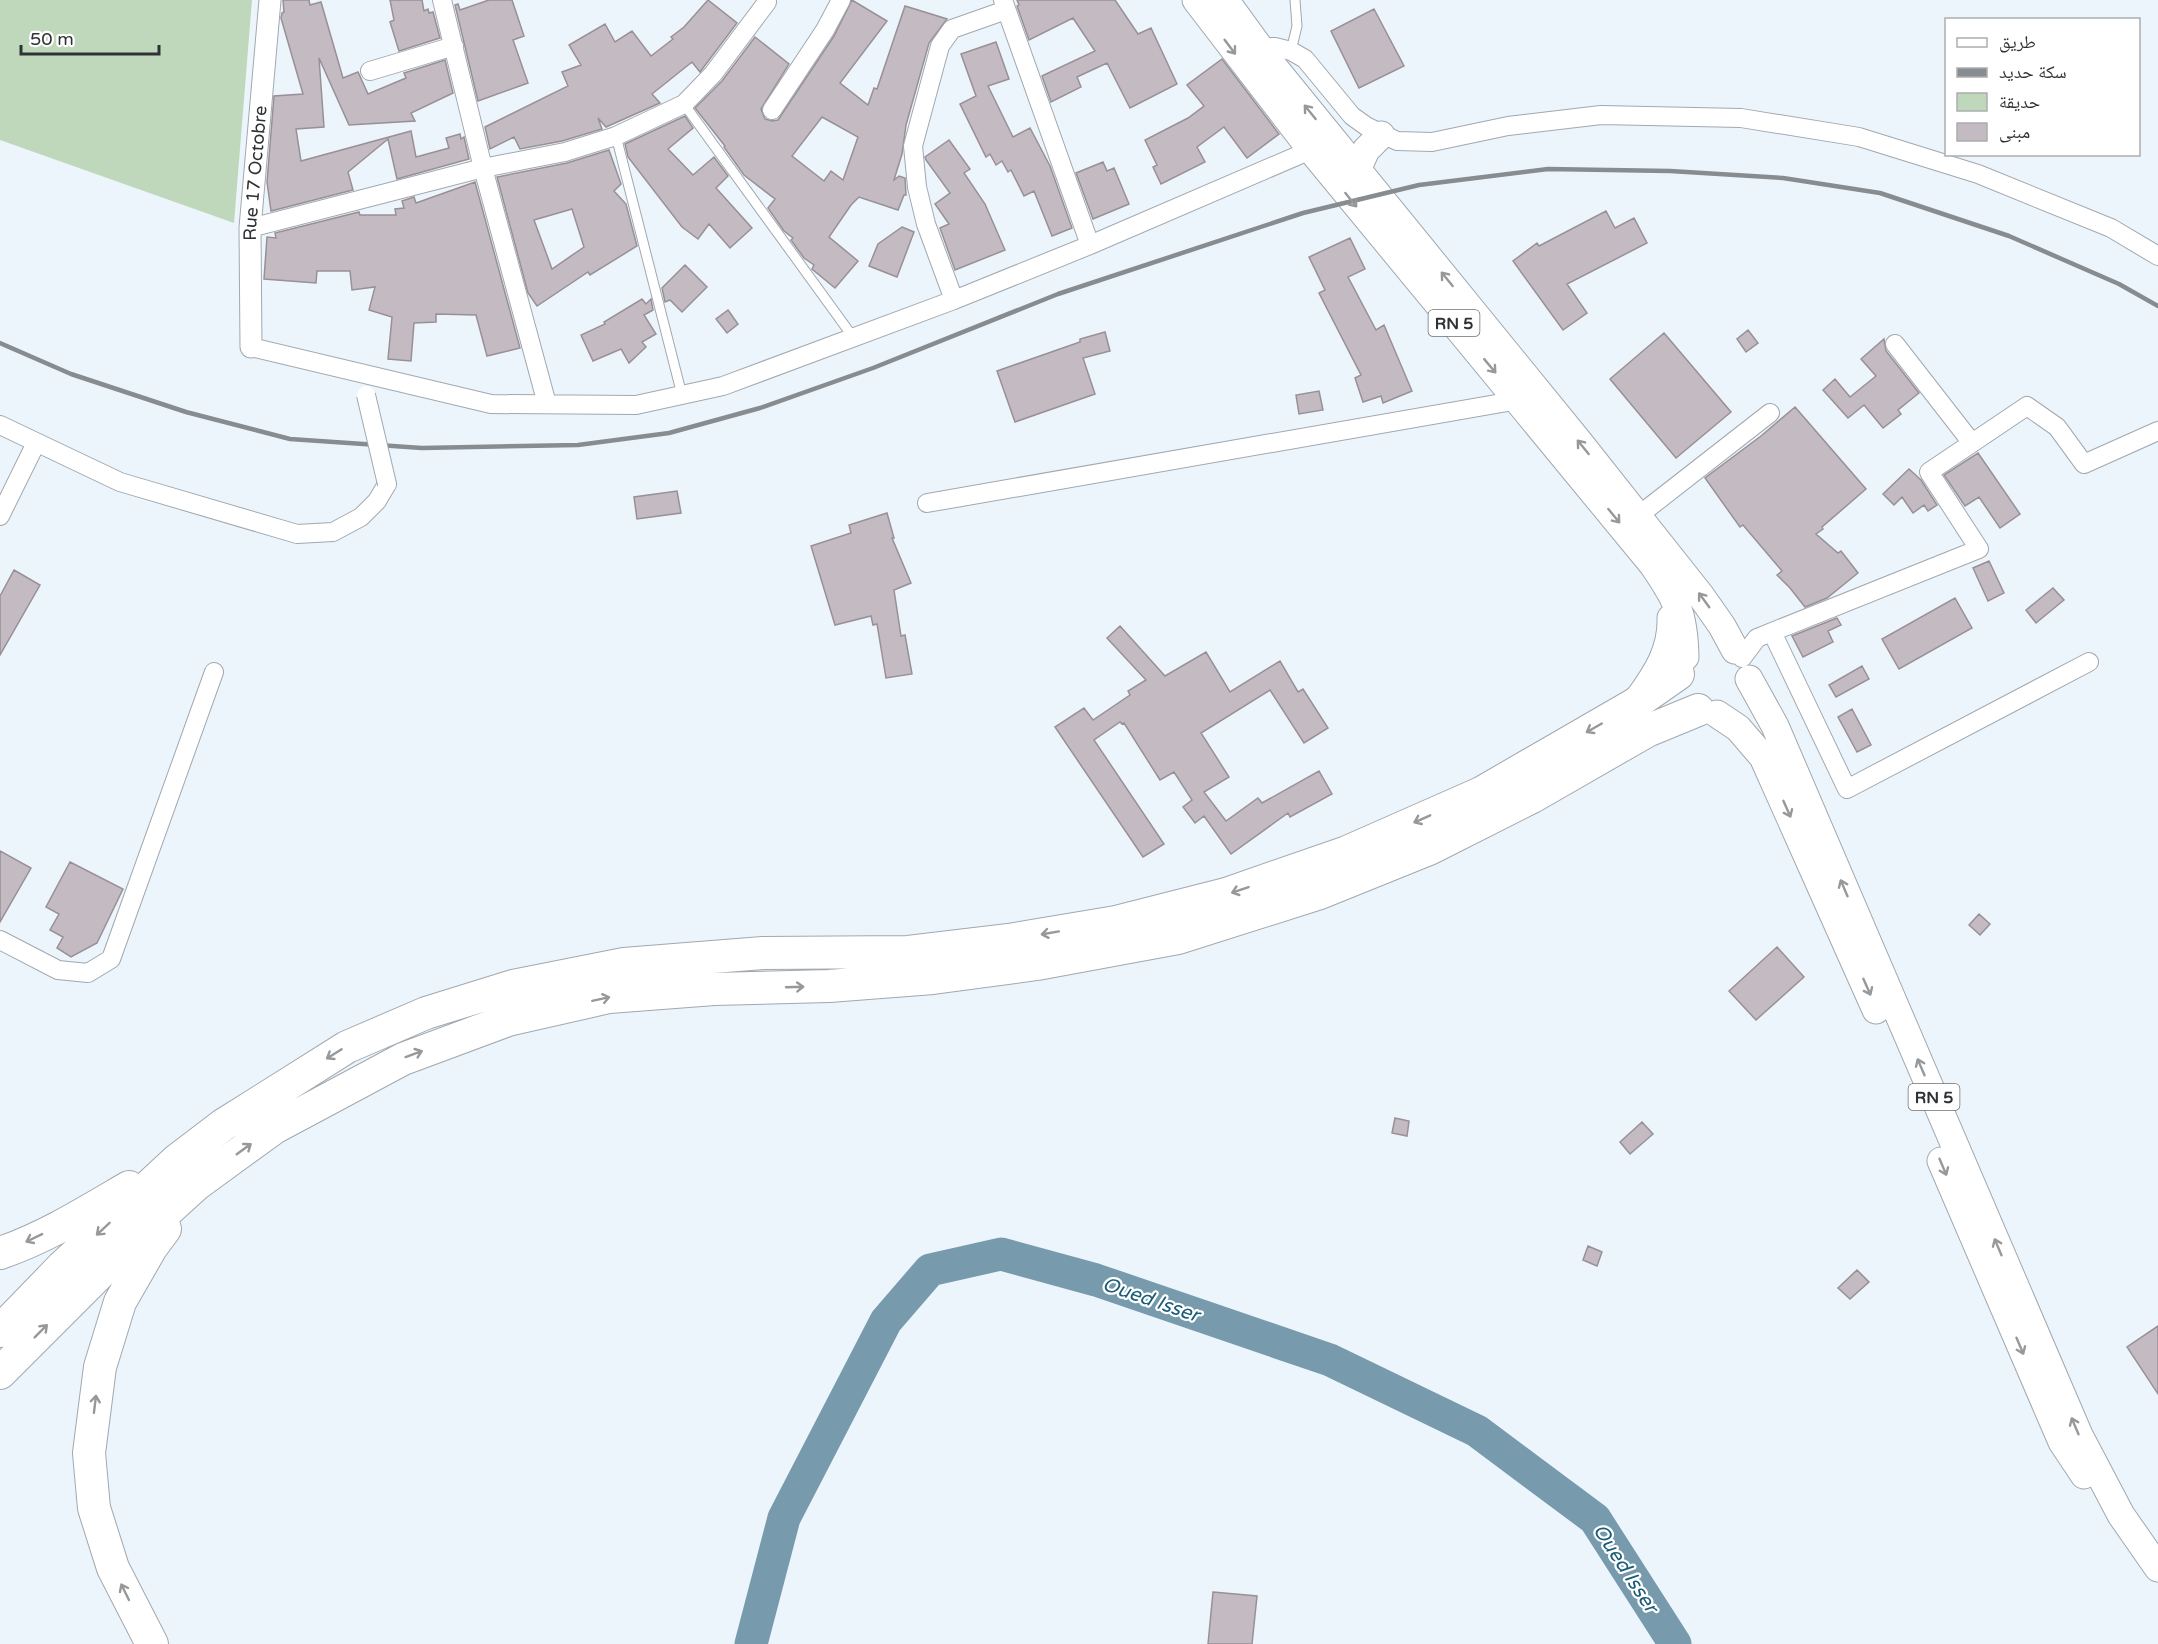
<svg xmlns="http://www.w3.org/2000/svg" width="2158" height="1644" viewBox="0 0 2158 1644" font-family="'Varela Round','Noto Naskh Arabic',sans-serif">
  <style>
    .green { fill: #bfd8bb }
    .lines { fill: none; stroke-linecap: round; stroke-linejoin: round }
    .river { stroke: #779bad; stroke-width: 33 }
    .building { fill: #c3bbc1; stroke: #989096; stroke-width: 1.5; fill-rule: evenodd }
    .service-casing { stroke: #a1a8af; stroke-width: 11 }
    .minor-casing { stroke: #a1a8af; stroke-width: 20 }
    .tertiary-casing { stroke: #a1a8af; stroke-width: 23 }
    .primary-casing { stroke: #a1a8af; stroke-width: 29 }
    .motorway-casing { stroke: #a1a8af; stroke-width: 34 }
    .service { stroke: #fff; stroke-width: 9 }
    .minor { stroke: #fff; stroke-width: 18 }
    .tertiary { stroke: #fff; stroke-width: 21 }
    .primary { stroke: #fff; stroke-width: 27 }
    .motorway { stroke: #fff; stroke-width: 32 }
    .rail { stroke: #878c91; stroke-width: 4.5 }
    .minor-bridge-casing { stroke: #a1a8af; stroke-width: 20; stroke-linecap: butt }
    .minor-bridge { stroke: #fff; stroke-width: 18 }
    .oneway { stroke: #97989a }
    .labels { text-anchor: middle; stroke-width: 4.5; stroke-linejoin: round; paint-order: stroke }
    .shield { fill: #fff; stroke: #6d7072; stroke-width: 1.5 }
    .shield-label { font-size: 16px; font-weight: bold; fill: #2f3235 }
    .street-label { font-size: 18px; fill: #2f3235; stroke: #fff }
    .water-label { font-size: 20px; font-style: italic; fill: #195c77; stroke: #fff }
  </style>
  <rect width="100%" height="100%" fill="#edf5fc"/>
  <path class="green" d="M0,0H252L234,223L0,140Z"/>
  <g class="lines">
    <path class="river" d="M751,1644L784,1518L886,1321L930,1270L1001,1254L1096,1280L1330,1360L1477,1431L1595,1519L1675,1644"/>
  </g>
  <path class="building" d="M283,0H309L310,5L321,2L343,78L358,72L368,94L406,78L404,73L445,60L453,93L411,113L415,121L349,125L319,58L324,127L296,129L301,161L411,131L416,157L449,148L446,138L460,134L461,139L464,137L469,159L397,179L388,139L348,172L353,190L271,211L267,182L274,96L303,94L281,18L282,13L284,12Z
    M390,0H422L424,11L428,9L429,13L433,12L440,38L399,51L390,22L394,20Z
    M489,0H512L524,36L513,40L528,83L478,101L455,5L458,4L460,10Z
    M708,0L737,23L700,72L692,62L652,94L660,103L606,127L598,118L602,129L562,141L520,149L514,137L490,149L485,127L568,86L562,72L581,65L569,45L605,24L615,42L632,31L651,56L673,39L671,37L684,27Z
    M852,0L887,21L840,83L868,105L874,88L877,89L905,6L947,19L929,43L906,125L902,154L894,180L899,176L905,178L906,195H904L898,210L859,197L851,205L829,237L858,261L835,288L812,269L814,265L804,258L791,240L793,238L784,231L768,208L775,199L744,175L724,147L725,146L695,108L722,81L755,37L789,64L761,109L765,119L772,121L778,120L834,36ZM822,117L858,137L843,180L831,171L824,181L792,156Z
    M1017,0H1115L1138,34L1151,28L1177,84L1130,108L1107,63L1077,77L1081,87L1051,102L1042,76L1095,51L1073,18L1029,40L1017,6L1019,5Z
    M1374,9L1404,66L1359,88L1331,31Z
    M996,42L1009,79L988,86L1013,137L1030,128L1050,166L1072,228L1052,236L1034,191L1024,196L1011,170L1008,172L1002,161L996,165L990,154L986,157L960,104L976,96L961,54Z
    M1222,59L1279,134L1247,158L1224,127L1197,147L1205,162L1161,184L1153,167L1157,165L1145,140L1188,118L1204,106L1187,85Z
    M685,116L693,128L668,149L693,175L714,157L728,176L716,188L752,228L730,248L709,224L698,239L682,227L628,157L625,144Z
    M949,140L970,169L964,173L985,204L1005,250L955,270L940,228L949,224L935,204L950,193L926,160L925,157Z
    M609,150L621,184L614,191L626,204L637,246L590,275L588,272L537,306L528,293L497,177L567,163ZM572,209L584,247L552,269L534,220Z
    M1103,162L1107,171L1114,168L1129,204L1093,219L1076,173Z
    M475,182L520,348L487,356L476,315L436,314V322L414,323L411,361L388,359L392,317L369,310L375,287L352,290L350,271H317L316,283L264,279L267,237L276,238L275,233L359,212L360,215H396L395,209L404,208L402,201L414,197L416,203Z
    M1606,211L1615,228L1634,218L1647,243L1567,284L1587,313L1563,330L1513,261L1537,243L1539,246Z
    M902,227L914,232L897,277L869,266L878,244Z
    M1350,238L1365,269L1348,277L1376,330L1384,325L1412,391L1383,403L1381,396L1363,402L1355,378L1361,375L1319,293L1325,290L1309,257Z
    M685,265L707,287L682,312L670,300L665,302L662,288Z
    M642,299L646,304L651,299L653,310L644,315L656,334L642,342L646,347L629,363L621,349L593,361L581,335L605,324L604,322Z
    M728,310L738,324L727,333L716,319Z
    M1748,330L1758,343L1746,352L1737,339Z
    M1105,332L1110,351L1083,358L1095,394L1015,422L997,371L1080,342V339Z
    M1664,333L1731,412L1676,458L1610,379Z
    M1884,339L1886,351L1919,393L1898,410L1901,414L1883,428L1864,405L1848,418L1823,390L1835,379L1850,397L1876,376L1861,359Z
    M1319,391L1323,410L1299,414L1296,395Z
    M1795,407L1866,489L1822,527L1823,529L1816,534L1838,553L1841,551L1858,573L1827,598L1805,607L1790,588L1777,575L1782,571L1743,525L1740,527L1705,478L1761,436Z
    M1978,453L2020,514L2000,528L1979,497L1965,506L1944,475Z
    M1909,469L1921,480L1937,505L1928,511L1924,505L1913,513L1902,497L1894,505L1883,494Z
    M677,491L681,513L637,519L634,497Z
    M887,513L894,538H892L911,583L894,590L901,636L905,635L912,674L886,678L877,624L873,625L871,616L835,625L811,546L851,533L849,525Z
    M1989,561L2004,593L1988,601L1973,568Z
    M14,570L40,585L0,655V596Z
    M2053,588L2064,600L2036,623L2026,610Z
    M1955,598L1972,628L1899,669L1882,639Z
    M1837,618L1841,625L1828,631L1833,642L1803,657L1792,636Z
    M1120,626L1165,676L1206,652L1230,692L1280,661L1298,692L1303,689L1328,728L1304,743L1270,690L1201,733L1229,777L1204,792L1226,821L1258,798L1262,803L1319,771L1332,794L1290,817L1288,813L1231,854L1204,816L1195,823L1183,807L1192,800L1174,772L1160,780L1124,723L1122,724L1120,722L1094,740L1164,844L1143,857L1055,727L1084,708L1093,720L1130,695L1128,691L1146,680L1107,638Z
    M1862,666L1869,679L1836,697L1829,685Z
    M1852,709L1871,745L1857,752L1838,717Z
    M0,851L31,868L0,922Z
    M70,862L123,889L97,943L71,957L57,948L63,937L50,930L59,914L46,907Z
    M1979,914L1990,924L1980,935L1969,925Z
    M1777,947L1804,977L1756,1020L1729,991Z
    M1395,1118L1409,1121L1407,1136L1392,1133Z
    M1642,1122L1653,1134L1630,1154L1620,1142Z
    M1588,1246L1602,1252L1597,1266L1583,1260Z
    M1857,1270L1869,1282L1850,1299L1838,1288Z
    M2158,1326V1394L2127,1347Z
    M1213,1592L1257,1596L1252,1644H1208Z"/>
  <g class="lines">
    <defs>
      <path id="service" d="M1291,51L1297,26L1295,0
        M684,104L853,337
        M616,136L682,395"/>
      <path id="minor" d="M442,0L483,168L547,404
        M1003,0L1090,245
        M1259,47H1275L1291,51L1305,59L1352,116L1366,126L1397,141L1432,142L1508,126L1601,115L1741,118L1859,137L1978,174L2111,228L2158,256
        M370,71L454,46
        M772,110L825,30L841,0
        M250,228L483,168L565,152L616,136L684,104L713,74L767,2
        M954,300L926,224L917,187L913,146L940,46L952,29L1006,10
        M1895,344L1972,443
        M251,347L491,404L636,405L723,386L954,300L1090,245L1320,146
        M0,425L120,482L297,534L333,532L361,517L377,501L387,484
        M927,503L1519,400
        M0,516L36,443
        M1638,516L1770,413
        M1772,632L1847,789L2089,662
        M1742,658L1757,638L1979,549L1929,472L2027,406L2057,427L2084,464L2158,431
        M0,940L58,970L88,973L111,959L214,672"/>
      <g id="tertiary">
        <path id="s1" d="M251,347L250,228L270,0"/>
      </g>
      <path id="primary" d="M1196,0L1312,151L1653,565C1677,600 1684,613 1685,657
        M1225,0L1273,66L1579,442L1701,596L1722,626L1735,650
        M1357,170L1366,150L1381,135
        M1749,679L1775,726L2079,1435L2121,1515L2158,1568
        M1639,698C1657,673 1672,650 1671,618
        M1717,714L1738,728L1763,757L1876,1010
        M1941,1161L2062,1442L2084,1475"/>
      <path id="motorway" d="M0,1253C45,1238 88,1211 129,1187
        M0,1331L62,1267L177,1160L223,1125L347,1047L426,1013L513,986L624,964L763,953L908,952L1009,940L1116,922L1226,894L1347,852L1481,793L1635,704L1678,674
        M0,1373L111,1262L197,1184L274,1128L403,1059L508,1020L609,997L714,989L829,986L933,978L1037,964L1178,938L1320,893L1429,849L1532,797L1647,731L1698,710
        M152,1644L113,1568L94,1508L89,1453L100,1367L120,1302L151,1248L165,1229"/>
    </defs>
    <use href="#service" class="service-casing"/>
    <use href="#minor" class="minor-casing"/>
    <use href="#tertiary" class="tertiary-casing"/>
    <use href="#primary" class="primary-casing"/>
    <use href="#motorway" class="motorway-casing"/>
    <use href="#service" class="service"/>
    <use href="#minor" class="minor"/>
    <use href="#tertiary" class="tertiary"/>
    <use href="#primary" class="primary"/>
    <use href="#motorway" class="motorway"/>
    <path class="rail" d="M0,343L71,374L186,412L290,439L422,448L578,445L669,433L760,408L873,368L1058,294L1303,213L1419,185L1548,169L1670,171L1783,178L1880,193L2009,236L2119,284L2158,306"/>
    <defs>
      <path id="minor-bridge" d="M366,395L387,484"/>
    </defs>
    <use href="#minor-bridge" class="minor-bridge-casing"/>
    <use href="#minor-bridge" class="minor-bridge"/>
  </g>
  <defs><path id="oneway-shaft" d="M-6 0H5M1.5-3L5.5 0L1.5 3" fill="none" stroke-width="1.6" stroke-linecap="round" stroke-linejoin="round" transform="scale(1.5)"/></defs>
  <g class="oneway">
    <use href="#oneway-shaft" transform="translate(1230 47) rotate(53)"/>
    <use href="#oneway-shaft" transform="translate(1310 112) rotate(-129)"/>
    <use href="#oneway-shaft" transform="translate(1351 200) rotate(51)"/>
    <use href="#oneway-shaft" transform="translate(1447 279) rotate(-129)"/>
    <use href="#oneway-shaft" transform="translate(1490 366) rotate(50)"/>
    <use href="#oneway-shaft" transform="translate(1583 447) rotate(-129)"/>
    <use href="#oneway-shaft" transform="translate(1614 516) rotate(51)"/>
    <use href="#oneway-shaft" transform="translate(1704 600) rotate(-126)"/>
    <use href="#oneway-shaft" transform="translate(1594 728) rotate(150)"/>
    <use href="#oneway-shaft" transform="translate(1787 809) rotate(66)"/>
    <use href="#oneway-shaft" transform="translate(1422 819) rotate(156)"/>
    <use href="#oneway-shaft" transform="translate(1844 888) rotate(-113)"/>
    <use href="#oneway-shaft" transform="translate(1240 890) rotate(161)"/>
    <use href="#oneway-shaft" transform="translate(1050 933) rotate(170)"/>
    <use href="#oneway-shaft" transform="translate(795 987) rotate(-2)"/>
    <use href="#oneway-shaft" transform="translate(1867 987) rotate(66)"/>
    <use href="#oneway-shaft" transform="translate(601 999) rotate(-12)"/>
    <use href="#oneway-shaft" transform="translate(334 1054) rotate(148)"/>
    <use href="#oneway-shaft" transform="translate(414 1054) rotate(-20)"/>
    <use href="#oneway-shaft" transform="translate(1921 1067) rotate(-113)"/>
    <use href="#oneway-shaft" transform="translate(244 1149) rotate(-36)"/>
    <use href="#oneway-shaft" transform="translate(1943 1167) rotate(67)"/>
    <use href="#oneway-shaft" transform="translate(103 1229) rotate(137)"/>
    <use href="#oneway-shaft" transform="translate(34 1238) rotate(154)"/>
    <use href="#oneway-shaft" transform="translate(1998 1247) rotate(-113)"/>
    <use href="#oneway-shaft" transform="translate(41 1331) rotate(-45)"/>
    <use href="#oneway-shaft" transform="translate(2020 1346) rotate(67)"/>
    <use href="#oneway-shaft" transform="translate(95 1404) rotate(-83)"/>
    <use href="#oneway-shaft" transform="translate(2075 1426) rotate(-113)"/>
    <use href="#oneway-shaft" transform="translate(125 1592) rotate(-116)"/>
  </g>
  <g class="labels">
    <g class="shield">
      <rect x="1428.5" y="310" width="51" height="26" rx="4.5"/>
      <rect x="1908.5" y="1084" width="51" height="26" rx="4.5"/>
    </g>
    <g class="shield-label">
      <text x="1454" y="329">RN 5</text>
      <text x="1934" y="1103">RN 5</text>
    </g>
    <g class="street-label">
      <text dy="6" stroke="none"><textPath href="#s1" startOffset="174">Rue 17 Octobre</textPath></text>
    </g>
    <g class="water-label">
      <text transform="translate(1151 1299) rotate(19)" y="7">Oued Isser</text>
      <text transform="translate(1626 1568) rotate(57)" y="7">Oued Isser</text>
    </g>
  </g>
  <rect x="1945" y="18" width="195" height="138" fill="#ffffff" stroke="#acadae" stroke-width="1.5"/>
  <rect x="1957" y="38" width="30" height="9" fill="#ffffff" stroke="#acadae" stroke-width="1.5"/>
  <text x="1999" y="48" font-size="18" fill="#2f3235">طريق</text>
  <rect x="1957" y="68" width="30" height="9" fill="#878c91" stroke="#acadae" stroke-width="1.5"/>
  <text x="1999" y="78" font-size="18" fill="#2f3235">سكة حديد</text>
  <rect x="1957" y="93" width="30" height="18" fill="#bfd8bb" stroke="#acadae" stroke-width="1.5"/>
  <text x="1999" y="108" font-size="18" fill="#2f3235">حديقة</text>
  <rect x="1957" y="123" width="30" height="18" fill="#c3bbc1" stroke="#acadae" stroke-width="1.5"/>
  <text x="1999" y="138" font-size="18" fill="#2f3235">مبنى</text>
  <path d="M21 45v9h138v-9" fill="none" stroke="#2f3235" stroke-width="3"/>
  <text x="30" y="45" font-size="18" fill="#2f3235" stroke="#ffffff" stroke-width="4.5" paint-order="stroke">50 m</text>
</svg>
